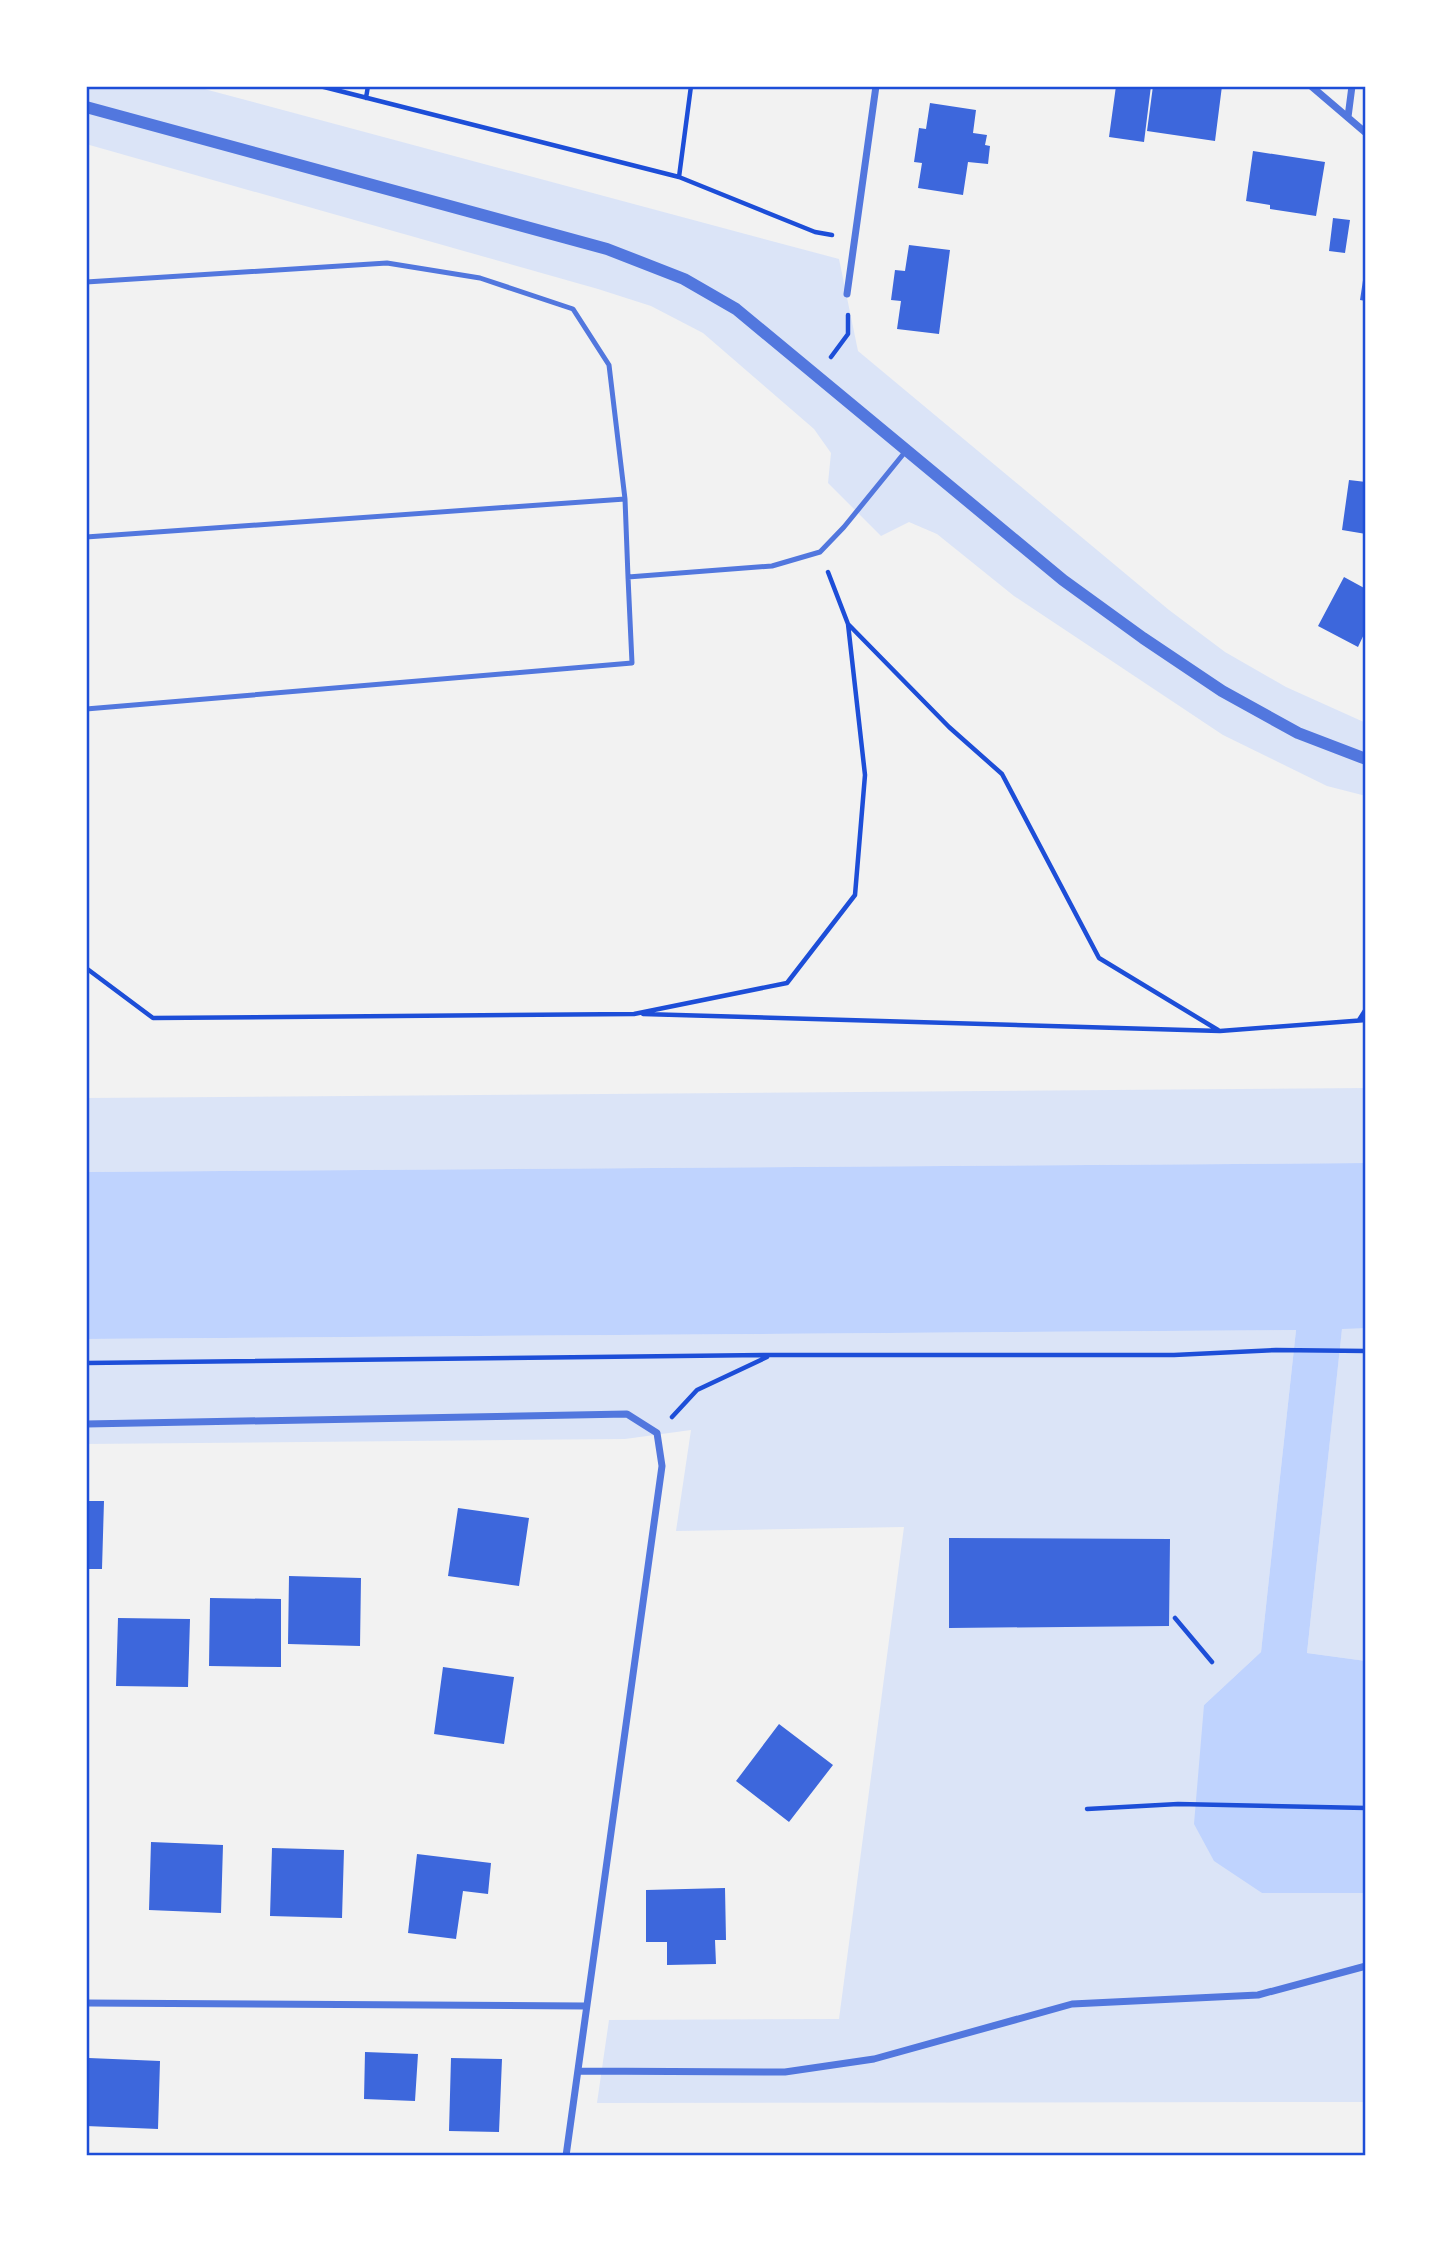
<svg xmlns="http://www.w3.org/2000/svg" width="1452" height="2242" viewBox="0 0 1452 2242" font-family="Ubuntu,sans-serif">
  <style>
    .green { fill: #dbe4f7 }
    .water { fill: #bfd3fe }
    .building { fill: #3d67dc }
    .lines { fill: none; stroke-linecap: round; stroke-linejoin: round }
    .path { stroke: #1d4ed8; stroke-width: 4.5 }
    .service { stroke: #5277de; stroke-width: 5 }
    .minor { stroke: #5277de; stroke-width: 7 }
    .tertiary { stroke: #5277de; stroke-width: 12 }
    .neatline { fill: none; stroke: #1d4ed8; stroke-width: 2.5 }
  </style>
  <rect width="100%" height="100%" fill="#f2f2f2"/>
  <path class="green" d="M86,86H193L839,259L858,351L1169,610L1225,652L1286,687L1366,723V796L1327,786L1223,735L1014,596L937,534L909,522L881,536L828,483L831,453L814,429L703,333L651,306L598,289L86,144Z
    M1366,1088V1163L86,1172V1098Z
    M1342,1328H1366V1661L1307,1653Z
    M1296,1330L1261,1652L1204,1705L1262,1893H1366V2102L597,2103L609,2020L839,2019L904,1527L676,1531L691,1430L625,1439L86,1444V1339Z"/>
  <path class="water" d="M1366,1163V1328L1342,1329L1307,1653L1366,1661V1893H1262L1214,1861L1194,1824L1204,1705L1261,1652L1296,1330L86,1339V1172Z"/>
  <path class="building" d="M1116,86H1151L1144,142L1109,137Z
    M1153,86H1222L1215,141L1147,131Z
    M930,103L976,110L973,133L987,135L985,145L990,146L988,164L968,162L963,195L918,188L922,163L914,162L919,128L926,129Z
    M1253,151L1325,162L1316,216L1270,209V205L1246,201Z
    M1333,218L1350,220L1345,253L1329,251Z
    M909,245L950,250L939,334L897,329L901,301L891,300L895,270L905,271Z
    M1365,267H1366V301L1360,300Z
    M1349,480L1366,482V534L1342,530Z
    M1344,577L1366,589V630L1358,647L1318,626Z
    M86,1501H104L102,1569H86Z
    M458,1508L529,1518L519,1586L448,1576Z
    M949,1538L1170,1539L1169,1626L949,1628Z
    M289,1576L361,1578L360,1646L288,1644Z
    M210,1598L281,1599V1667L209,1666Z
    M118,1618L190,1619L188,1687L116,1686Z
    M443,1667L514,1677L504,1744L434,1734Z
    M779,1724L833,1765L789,1822L736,1781Z
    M151,1842L223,1845L221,1913L149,1910Z
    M272,1848L344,1850L342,1918L270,1916Z
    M417,1854L491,1863L488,1894L463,1891L456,1939L408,1933Z
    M725,1888L726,1940H715L716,1964L667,1965V1942H646V1890Z
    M365,2052L418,2054L415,2101L364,2099Z
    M89,2058L160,2061L158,2129L86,2126Z
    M451,2058L502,2059L499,2132L449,2131Z"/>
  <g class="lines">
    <path class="path" d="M320,86L679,177L815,232L832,235
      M366,98L368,86
      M679,177L691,86
      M831,357L848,334V315
      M828,572L848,624L949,727L1002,774L1099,958L1218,1030
      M86,968L153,1018L634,1014L787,983L855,895L865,775L848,624
      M643,1014L1220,1031L1366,1020
      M1359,1020L1366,1009
      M86,1363L771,1355H1174L1276,1350L1366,1351
      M672,1417L697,1390L767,1357
      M1175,1618L1212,1662
      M1087,1809L1178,1804L1366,1808"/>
    <path class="service" d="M86,282L387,263L480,278L573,309L609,365L625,499L628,577L772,566L820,552L844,527L905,452
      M86,537L625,499
      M86,709L632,663L628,577"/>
    <path class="minor" d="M1311,86L1366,133
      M1348,117L1352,86
      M847,294L876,86
      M86,1424L627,1414L657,1433L662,1466L566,2156
      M86,2003L585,2006
      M578,2071L785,2072L874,2059L1072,2004L1258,1995L1366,1966"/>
    <path class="tertiary" d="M86,107L607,249L684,279L736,309L1063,580L1143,638L1222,691L1298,733L1366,759"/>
  </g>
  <rect width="1452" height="2242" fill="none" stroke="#ffffff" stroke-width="175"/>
  <rect x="88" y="88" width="1276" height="2066" class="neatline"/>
</svg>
